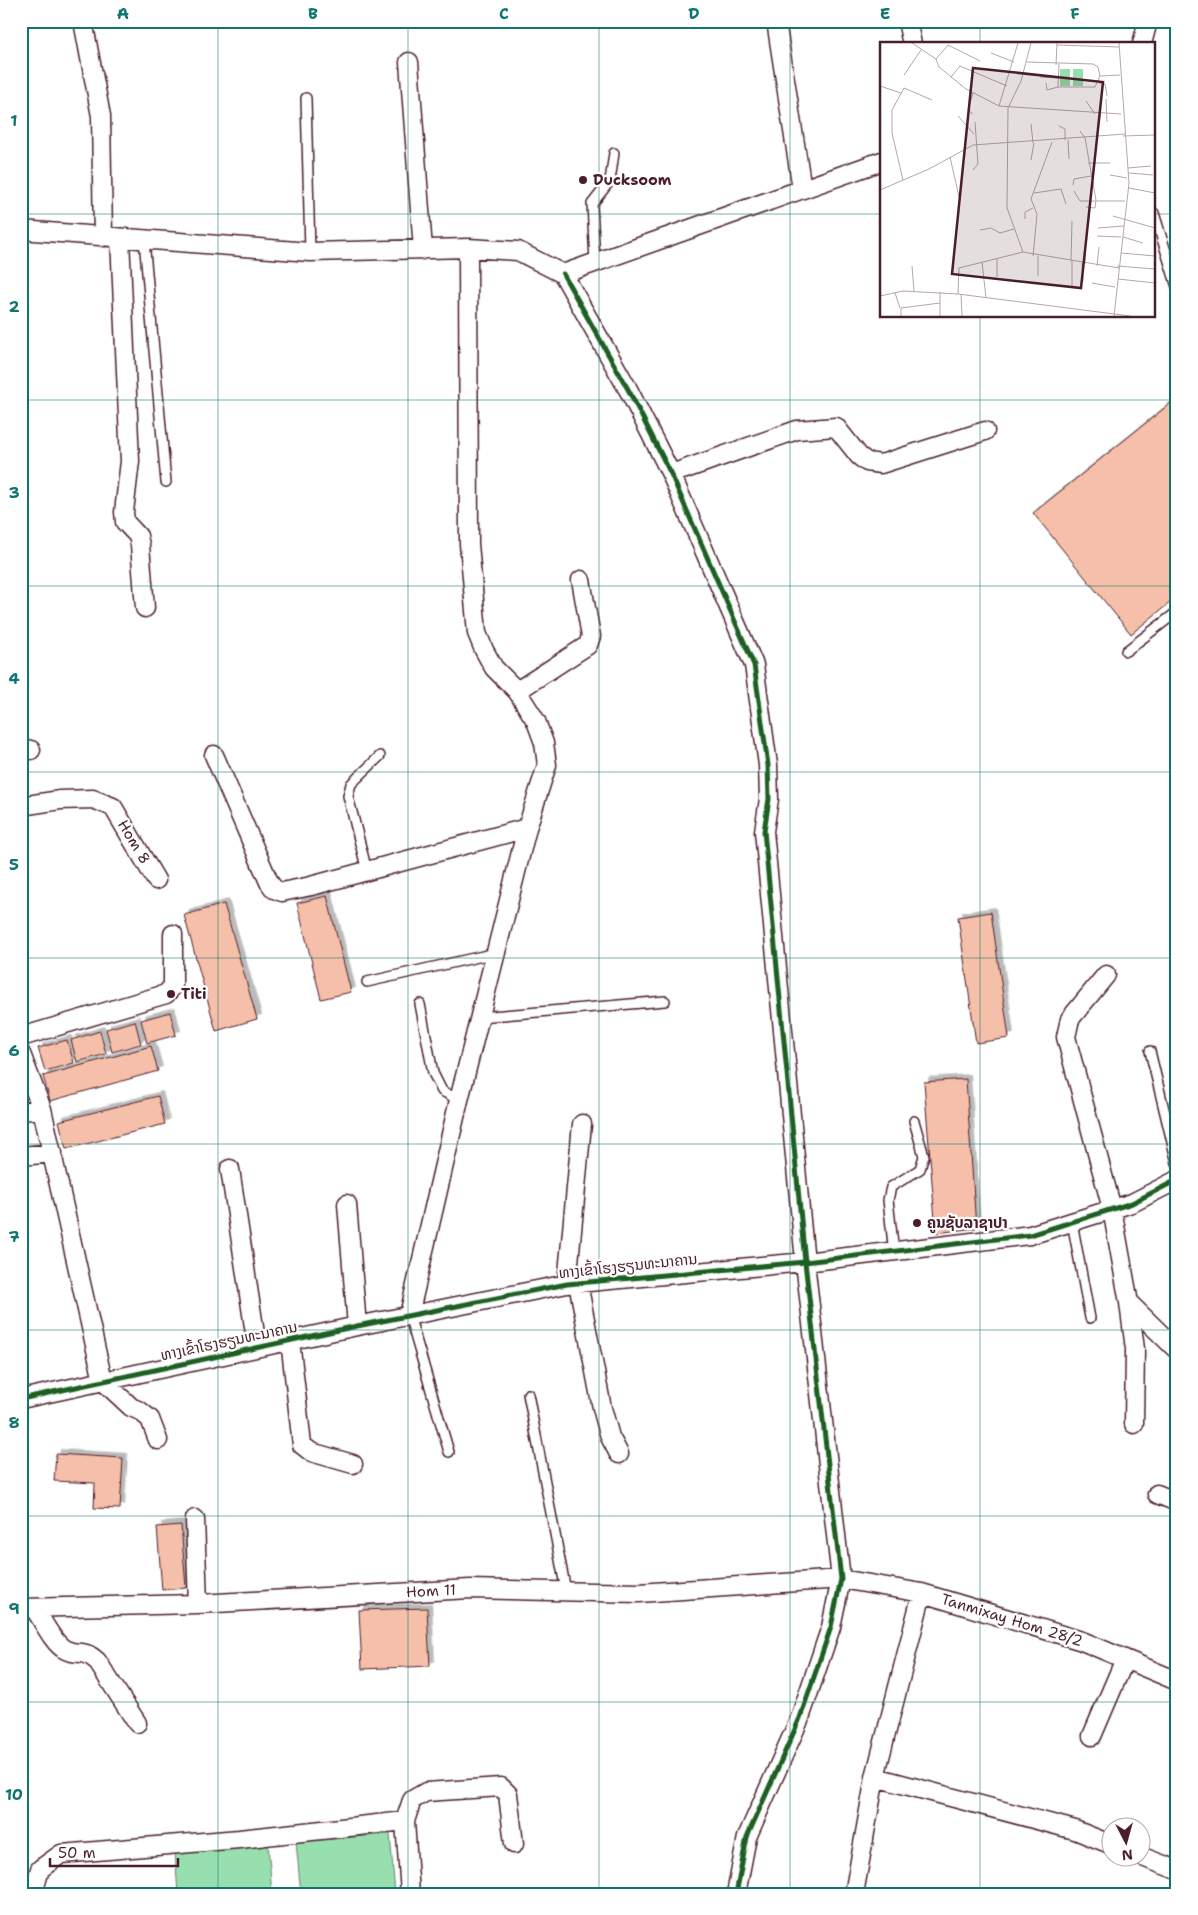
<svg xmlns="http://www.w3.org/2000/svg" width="1198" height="1915" viewBox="0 0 1198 1915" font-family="'Shantell Sans','Noto Sans Lao',sans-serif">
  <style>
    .park { fill: #97dfae; stroke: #707f6c }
    .building { fill: #f5bfa9; stroke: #4a1f2b; filter: url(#shadow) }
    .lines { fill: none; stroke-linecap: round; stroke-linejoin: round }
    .service-casing { stroke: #4a1f2b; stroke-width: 12 }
    .minor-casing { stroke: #4a1f2b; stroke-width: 21 }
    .service { stroke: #fff; stroke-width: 9 }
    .minor { stroke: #fff; stroke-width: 18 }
    .cycleway-casing { stroke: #fff; stroke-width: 8 }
    .cycleway { stroke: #1b5e20; stroke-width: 5 }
    .grid { fill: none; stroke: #0f766e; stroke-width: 1; stroke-opacity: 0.55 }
    .poi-dot { fill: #4a1f2b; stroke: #fff; stroke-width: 2 }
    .labels { text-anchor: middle; stroke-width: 4.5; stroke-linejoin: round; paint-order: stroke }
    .poi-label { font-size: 15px; font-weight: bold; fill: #4a1f2b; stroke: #fff; text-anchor: start }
    .street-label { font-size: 15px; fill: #4a1f2b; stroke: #fff }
    .inset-road { fill: none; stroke: #b7a5aa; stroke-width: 1 }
    .view { fill: #4a1f2b; fill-opacity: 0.15; stroke: #4a1f2b; stroke-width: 2.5 }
    .inset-edge { fill: none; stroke: #4a1f2b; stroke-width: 2.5 }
    .neatline { fill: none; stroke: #0f766e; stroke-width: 2 }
    .grid-label { font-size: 16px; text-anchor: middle; font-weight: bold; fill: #0f766e }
  </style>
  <defs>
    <filter id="shadow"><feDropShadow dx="4.5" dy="-4.5" stdDeviation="0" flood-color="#0004"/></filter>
  </defs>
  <rect width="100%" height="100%" fill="#fff"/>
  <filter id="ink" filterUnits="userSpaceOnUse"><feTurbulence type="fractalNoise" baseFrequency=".02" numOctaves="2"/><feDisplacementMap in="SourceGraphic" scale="10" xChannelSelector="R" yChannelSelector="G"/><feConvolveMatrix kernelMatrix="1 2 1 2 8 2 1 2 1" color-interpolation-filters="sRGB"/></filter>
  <g filter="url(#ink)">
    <path class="park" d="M390,1834L395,1894H301L296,1842Z
      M268,1844L272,1894H178L175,1852Z"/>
    <path class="building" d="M1177,398V597L1131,634L1033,513Z
      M327,896L351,992L321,999L297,903Z
      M224,904L257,1019L216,1031L184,915Z
      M991,912L1009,1038L976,1043L958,917Z
      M170,1012L176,1035L147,1043L141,1020Z
      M135,1021L141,1044L112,1052L106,1029Z
      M100,1031L106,1054L77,1062L71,1040Z
      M67,1040L74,1063L45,1071L38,1048Z
      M151,1046L158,1071L50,1101L43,1076Z
      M966,1079L976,1228L936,1233L924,1082Z
      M158,1096L165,1124L66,1149L59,1121Z
      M56,1454L123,1458L120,1509L94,1508L95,1483L54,1481Z
      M181,1525L186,1588L162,1590L157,1527Z
      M427,1608L430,1666L362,1669L359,1610Z"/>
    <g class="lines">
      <defs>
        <path id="service" d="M306,98L310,252
          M1154,213L1177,287
          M144,240L166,482
          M595,262L592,204L610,181L614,153
          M1126,651L1177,612
          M367,871L348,796L351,784L380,756
          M367,982L496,953
          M420,1004L433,1073L442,1091L459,1100
          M480,1017L665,1001
          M1150,1051L1177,1163
          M1072,1222L1090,1318
          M894,1253L888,1200L891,1187L920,1169L924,1156L914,1121
          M409,1315L449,1452
          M528,1394L566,1591"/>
        <path id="minor" d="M83,21L101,116L103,237
          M776,21L802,189
          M907,21L912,44
          M1142,44L1148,21
          M409,62L423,250
          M21,230L310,252L468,248L518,251L563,274L882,161
          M120,238L130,461L124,512L125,522L138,536L140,545L145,608
          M563,274L629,391L671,474L754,665L768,765L769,799L764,831L805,1262L841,1579L831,1627L800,1718L747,1837L736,1894
          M671,474L797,430L836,427L859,456L867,462L881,464L985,431
          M517,691L588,645L591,636L581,580
          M21,748L31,750
          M214,755L269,882L274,889L282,892L311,886L527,828
          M21,806L60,800L93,799L113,807L156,880
          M1106,975L1070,1019L1066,1037L1112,1209L1129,1303L1135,1349L1134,1424
          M21,1037L166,994L173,986V934
          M21,1054L42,1109L103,1381L131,1407L140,1411L150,1419L158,1440
          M21,1111L42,1109
          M21,1156L53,1153
          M230,1169L257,1347
          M347,1204L357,1326
          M578,1283L602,1408L610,1437L619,1454
          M567,1284L582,1124
          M1129,1303L1177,1350
          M409,1315L459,1100L527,828L547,765L544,743L536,721L517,691L494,668L484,650L477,633L469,544L468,248
          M290,1340L302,1445L311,1452L353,1464
          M21,1399L357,1326L567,1284L805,1262L1030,1235L1132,1203L1177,1180
          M1157,1494L1177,1502
          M195,1519L198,1604
          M21,1608L198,1604L470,1589L639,1593L841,1579L922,1593L1082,1641L1177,1681
          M34,1608C42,1619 53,1643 64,1649C77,1657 82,1647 97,1661L137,1723
          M1092,1736L1125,1659
          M875,1777L1075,1830L1110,1844
          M405,1821L412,1800L426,1792L501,1787L508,1794L514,1844
          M1140,1856L1177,1870
          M33,1894L40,1869L61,1854L239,1839L405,1821L410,1894
          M854,1894L875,1777L922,1593"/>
      </defs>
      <use href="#service" class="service-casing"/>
      <use href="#minor" class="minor-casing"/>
      <use href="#service" class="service"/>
      <use href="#minor" class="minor"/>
      <defs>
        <path id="cycleway" d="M563,274L629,391L671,474L754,665L768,765L769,799L764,831L805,1262L841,1579L831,1627L800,1718L747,1837L736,1894
          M21,1399L357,1326L567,1284L805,1262L1030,1235L1132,1203L1177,1180"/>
      </defs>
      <use href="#cycleway" class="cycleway-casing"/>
      <use href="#cycleway" class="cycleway"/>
    </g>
  </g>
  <path class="grid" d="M218,21V1894M408,21V1894M599,21V1894M790,21V1894M980,21V44M21,214H882M1154,214H1177M980,316V1894M21,400H1177M21,586H1177M21,772H1177M21,958H1177M21,1144H1177M21,1330H1177M21,1516H1177M21,1702H1177"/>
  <g class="poi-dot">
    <circle cx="583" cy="180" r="5"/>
    <circle cx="171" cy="994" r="5"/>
    <circle cx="917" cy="1223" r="5"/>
  </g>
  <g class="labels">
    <g class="poi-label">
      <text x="593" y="185">Ducksoom</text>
      <text x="181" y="999">Titi</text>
      <text x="927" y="1228">ຄູນຊັບລາຊາປາ</text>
    </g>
    <g class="street-label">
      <text transform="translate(134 842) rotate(59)" y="5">Hom 8</text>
      <text transform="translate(628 1266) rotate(-6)" y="5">ທາງເຂົ້າໂຮງຮຽນທະນາຄານ</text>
      <text transform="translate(229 1341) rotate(-12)" y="5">ທາງເຂົ້າໂຮງຮຽນທະນາຄານ</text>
      <text transform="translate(431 1591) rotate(-3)" y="5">Hom 11</text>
      <text transform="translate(1012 1620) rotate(17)" y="5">Tanmixay Hom 28/2</text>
    </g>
  </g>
  <g transform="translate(880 42)">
    <rect width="275" height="275" fill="#fff"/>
    <path d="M180,27H190V44H180ZM193,27H203V44H193Z" fill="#97dfae"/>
    <path class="inset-road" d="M32,1L56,17L59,25L86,47L119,64L241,72M177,3L239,5M111,11L134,20M56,17L68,3L100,19M147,20L213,22L218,25L220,34L240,33M179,22L178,45H215L220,34M176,23L177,1M24,33L41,8M71,35L80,24L127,44M160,35L178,36M166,41L167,48L178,45M219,41L225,42L227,54M0,44L21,51M226,57L227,80M206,59L215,72M119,64L138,1M93,72L88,68L93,51M78,74L94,92M151,82L153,101M179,84L185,87V98M200,89L205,96L216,158L215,166L206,165M243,94L275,93M188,98L189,117M70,115L80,159M151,118L154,101M208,121H230M248,126L271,124M93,128L98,122L95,80M249,131L273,133M230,133L247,136M23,138L12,91V68L24,46L52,58M193,143L194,137L211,134M249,146L275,151M0,148L49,127L93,103L245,92M194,149L200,159H245M154,151L181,147L186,162M233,174L275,186M145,177V170L153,166M218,186L244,184M100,188L111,186L120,191L134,187M217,194L241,195M243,195L263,201M143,210L127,166L128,66L141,39L151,1M241,211L275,214M153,214L157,172L151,157L172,100M117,216V235M191,219L192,179M102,220L106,256M202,221L203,239M205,222V206M32,224L34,249M217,224L219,205M237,224L275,227M158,234V214M238,237L275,241M212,241L235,245M192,245V219M60,250V274M15,251L20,266M78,252L79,226L143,210L239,226M81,252L82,274M0,254L23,249L78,252L250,274M21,274V266L60,261M234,274L249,141L239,1"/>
    <path class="view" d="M93,26L223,40L201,246L72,232Z"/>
    <rect width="275" height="275" class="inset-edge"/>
  </g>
  <rect width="1198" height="1915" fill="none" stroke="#fff" stroke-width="55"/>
  <g transform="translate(1126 1842) rotate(174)"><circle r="24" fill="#ffffff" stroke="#b7a5aa"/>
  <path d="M0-4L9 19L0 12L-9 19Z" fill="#4a1f2b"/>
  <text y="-8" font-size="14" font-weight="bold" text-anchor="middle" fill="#4a1f2b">N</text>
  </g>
  <path d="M50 1858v8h128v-8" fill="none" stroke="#4a1f2b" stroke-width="2.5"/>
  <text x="58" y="1858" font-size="15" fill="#4a1f2b" stroke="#ffffff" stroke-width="4" paint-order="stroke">50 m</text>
  <rect x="28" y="28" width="1142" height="1860" class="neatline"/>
  <g class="grid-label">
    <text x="123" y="19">A</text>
    <text x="313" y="19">B</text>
    <text x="504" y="19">C</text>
    <text x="694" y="19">D</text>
    <text x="885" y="19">E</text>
    <text x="1075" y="19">F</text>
    <text x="14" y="126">1</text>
    <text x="14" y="312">2</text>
    <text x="14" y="498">3</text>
    <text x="14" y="684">4</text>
    <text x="14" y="870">5</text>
    <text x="14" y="1056">6</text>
    <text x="14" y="1242">7</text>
    <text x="14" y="1428">8</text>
    <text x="14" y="1614">9</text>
    <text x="14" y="1800">10</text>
  </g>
</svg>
